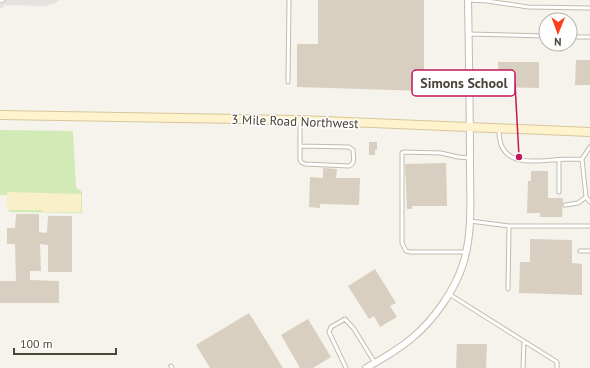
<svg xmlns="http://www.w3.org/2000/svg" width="590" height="368" viewBox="0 0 590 368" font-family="'PT Sans',sans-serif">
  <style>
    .green { fill: #d2eab5 }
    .sand { fill: #f9efc9 }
    .parking { fill: #e5e3e0 }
    .building { fill: #d8cfc1 }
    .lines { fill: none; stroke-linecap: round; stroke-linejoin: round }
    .service-casing { stroke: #c2bbae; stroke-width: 5 }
    .minor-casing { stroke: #c2bbae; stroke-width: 8 }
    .secondary-casing { stroke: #d6c79b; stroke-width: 10 }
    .service { stroke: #fff; stroke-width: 3 }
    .minor { stroke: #fff; stroke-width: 6 }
    .secondary { stroke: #fff3cd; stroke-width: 8 }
    .labels { text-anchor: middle; stroke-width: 3; stroke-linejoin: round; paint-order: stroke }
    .street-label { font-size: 13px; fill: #4b4439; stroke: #fff }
    .leader { fill: none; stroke: #c2185b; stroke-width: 1.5 }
    .callout-dot { fill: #c2185b; stroke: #fff; stroke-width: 1.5 }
    .callout { fill: #fff; stroke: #c2185b; stroke-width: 1.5 }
    .callout-label { font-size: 14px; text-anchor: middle; font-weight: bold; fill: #4b4439 }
  </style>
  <rect width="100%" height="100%" fill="#f6f3ec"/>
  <path class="green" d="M0,130L73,131L76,187L82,192V213L9,212L7,195H0Z"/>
  <path class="sand" d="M7,192L81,194V212H43L41,210H7Z"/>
  <path class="parking" d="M0,0H60L55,3L44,6L5,5L0,9Z"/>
  <path class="building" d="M318,0H424V91L297,87V44H318Z
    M576,60H590V85H575Z
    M498,62H539V88L499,87Z
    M369,142H377V150H375V155H369Z
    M446,163L447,206H412V209H407L405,164Z
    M323,168L337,169L336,178H360L359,205L320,204V208L309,207L310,177L323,178Z
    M531,171H548V198H563L562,217H540V213H527L528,181H531Z
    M16,214H39V232L47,233L48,216H72V272H48V245L40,244L41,271H30V280L59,281V303H0V281H16L15,244H7V228H15Z
    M530,239L572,240V263L582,264V295L519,293L520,262H530Z
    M375,269L396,303L390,306L397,317L380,327L374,316L369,319L348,286Z
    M249,313L283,368H210L196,345Z
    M308,319L331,357L313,368H300L281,335Z
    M457,344H487L486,368H456Z"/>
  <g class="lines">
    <defs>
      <path id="service" d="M468,0L487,1L528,7L590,8
        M0,1L3,0
        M468,34L546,36
        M570,37H590
        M288,82L289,0
        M499,129C498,165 527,162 553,160C563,159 572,159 582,159L590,147
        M300,146L349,147L353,150C353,156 356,163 349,166L305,164L301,162L300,159V120
        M582,159L586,197L590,202
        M559,192V160
        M565,205L578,203L586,197
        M470,221L509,226H590
        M580,251H590
        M465,252H410L406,251L402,243V153L404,152L441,153L458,157L470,158
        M508,289L509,226
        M449,294L557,362V368
        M171,366L172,368
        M346,368L329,332L331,327L345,319L354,329L375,363
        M523,368L524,341"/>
      <path id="minor" d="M366,368C382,359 398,350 412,338C433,321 455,290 463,264C473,233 470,199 470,167C470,111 469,56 468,0"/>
      <path id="secondary" d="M0,115L300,120L590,132"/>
    </defs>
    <use href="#service" class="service-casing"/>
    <use href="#minor" class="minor-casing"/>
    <use href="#secondary" class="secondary-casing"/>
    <use href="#service" class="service"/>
    <use href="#minor" class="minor"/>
    <use href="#secondary" class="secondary"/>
  </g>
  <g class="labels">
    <g class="street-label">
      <text transform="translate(295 121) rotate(2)" y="5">3 Mile Road Northwest</text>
    </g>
  </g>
  <path class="leader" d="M519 157L515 83"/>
  <circle class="callout-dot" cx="519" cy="157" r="4"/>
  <rect class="callout" x="412" y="70" width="103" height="26" rx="4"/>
  <g class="callout-label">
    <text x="464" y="88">Simons School</text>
  </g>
  <g transform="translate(558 32) rotate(181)"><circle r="19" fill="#ffffff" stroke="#b7b4b0"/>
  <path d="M0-3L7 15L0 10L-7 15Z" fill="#fc3f1d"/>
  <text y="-6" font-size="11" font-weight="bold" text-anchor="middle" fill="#4b4439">N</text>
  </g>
  <path d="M14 348v6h102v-6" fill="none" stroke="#4b4439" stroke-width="2"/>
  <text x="20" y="348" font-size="12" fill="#4b4439" stroke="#ffffff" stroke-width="3" paint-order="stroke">100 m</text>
</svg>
